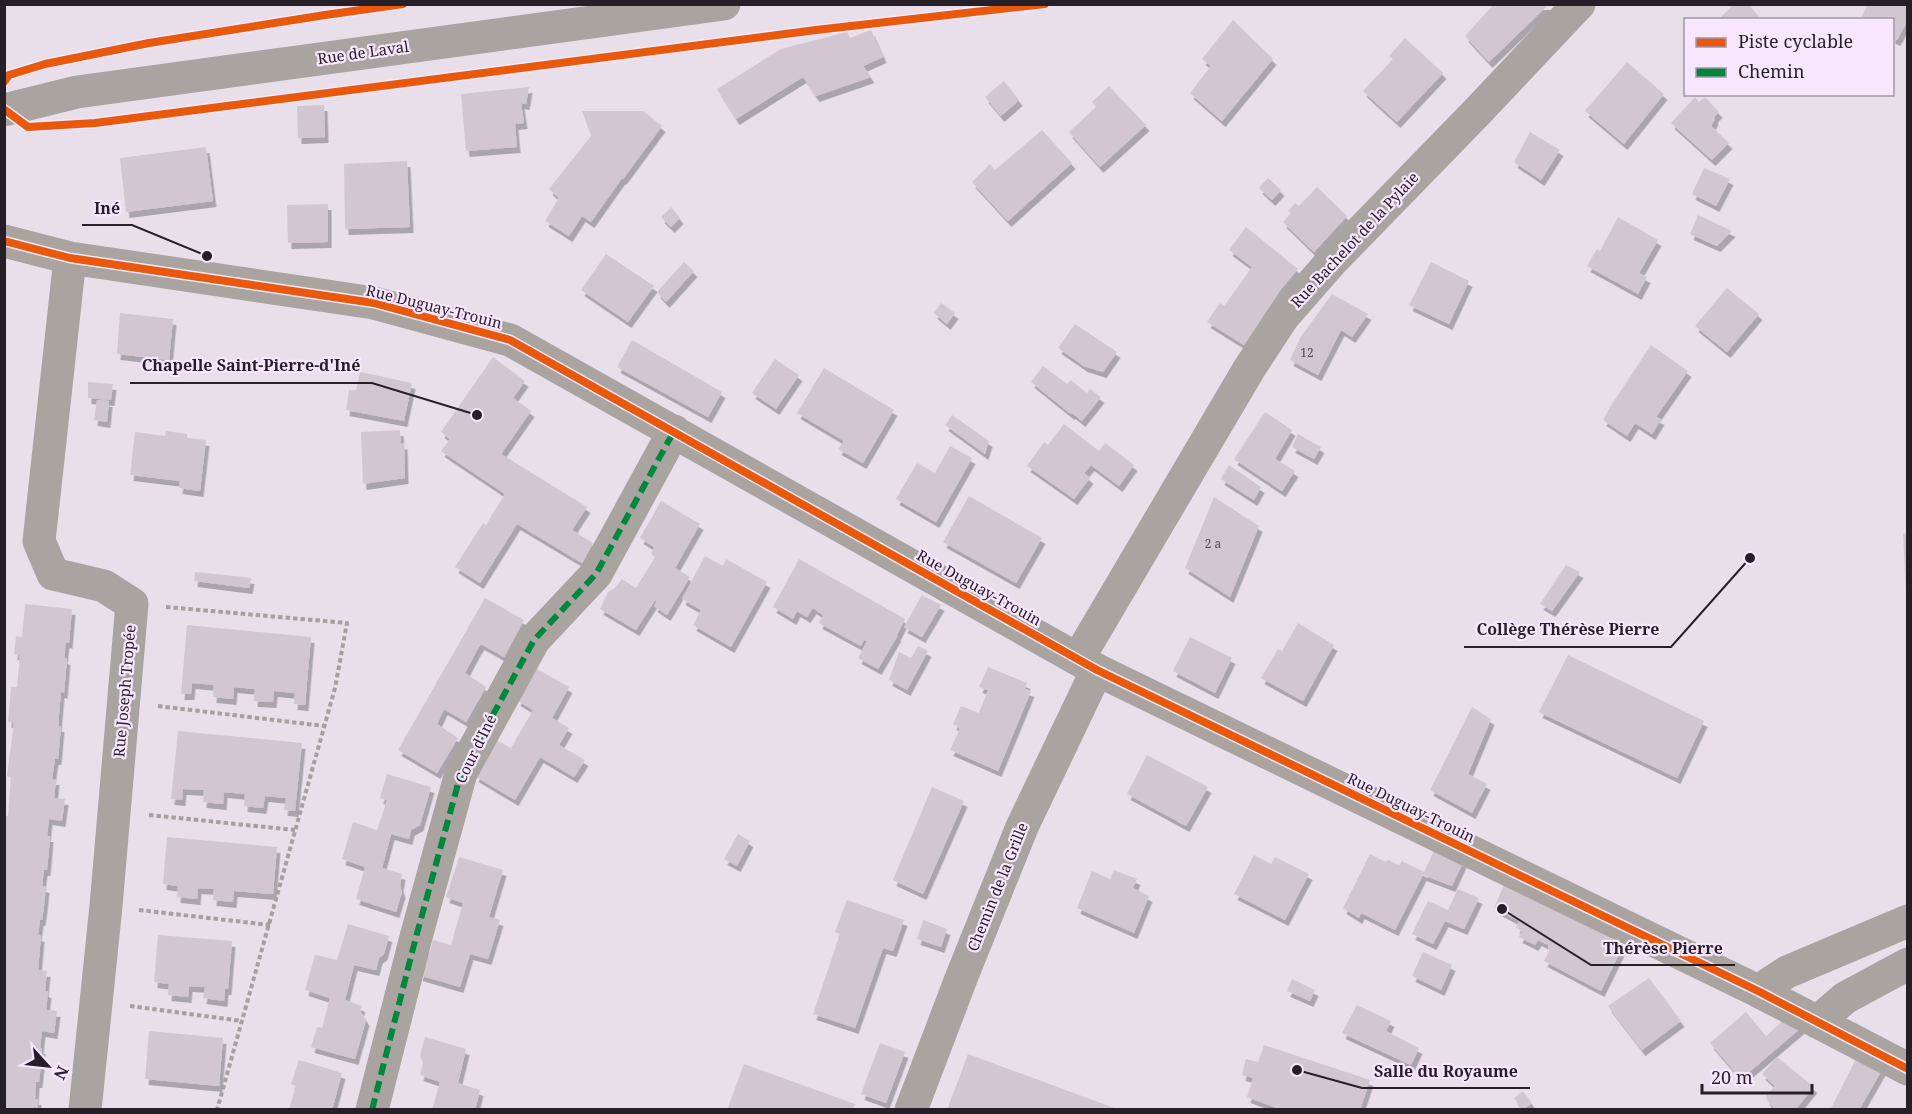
<svg xmlns="http://www.w3.org/2000/svg" width="1912" height="1114" viewBox="0 0 1912 1114" font-family="'Noto Serif',serif">
  <style>
    .building { fill: #d2c6d1; filter: url(#shadow) }
    .lines { fill: none; stroke-linecap: round; stroke-linejoin: round }
    .path { stroke: #a6a09f; stroke-width: 4; stroke-dasharray: 4.5 3; stroke-linecap: butt }
    .minor { stroke: #a9a4a0; stroke-width: 33 }
    .quiet { stroke: #00873e; stroke-width: 6; stroke-dasharray: 12 6; stroke-linecap: butt }
    .cycleway-casing { stroke: #f7e6fe; stroke-width: 11 }
    .cycleway { stroke: #e8590c; stroke-width: 8 }
    .labels { text-anchor: middle; stroke-width: 4.5; stroke-linejoin: round; paint-order: stroke }
    .number-label { font-size: 12px; fill: #544c55 }
    .street-label { font-size: 15px; fill: #261f28; stroke: #f7e6fe }
    .leader { fill: none; stroke: #261f28; stroke-width: 2 }
    .callout-dot { fill: #261f28; stroke: #f7e6fe; stroke-width: 2 }
    .callout-label { font-size: 16px; text-anchor: middle; font-weight: bold; fill: #261f28; stroke: #f7e6fe; stroke-width: 4.5; stroke-linejoin: round; paint-order: stroke }
  </style>
  <defs>
    <filter id="shadow"><feDropShadow dx="3.5" dy="6" stdDeviation="0" flood-color="#0004"/></filter>
  </defs>
  <rect width="100%" height="100%" fill="#e8dfeb"/>
  <path class="building" d="M1494,4H1549L1489,62L1465,36Z
    M1734,4H1748L1762,20H1718Z
    M1868,4H1908V20L1897,40L1892,38V20H1860Z
    M1233,20L1273,59L1222,121L1190,93L1211,66L1202,59Z
    M871,30L883,57L863,66L871,77L816,96L803,77L736,119L717,89L781,49L847,32L850,38Z
    M1405,38L1443,73L1397,122L1363,91L1393,59L1389,56Z
    M1627,62L1664,94L1624,144L1585,111Z
    M1004,81L1019,100L1001,116L985,97Z
    M1109,86L1146,125L1100,167L1069,132L1096,107L1092,102Z
    M529,87L526,104L521,103L524,123L515,124L517,147L466,151L461,94Z
    M1695,97L1699,102L1705,97L1719,112L1714,117L1715,119L1711,126L1729,143L1712,160L1671,123Z
    M324,105L325,137L298,138L297,106Z
    M582,111H643L662,126L623,179L622,178L591,222L582,216L569,236L545,221L559,198L549,189L591,136Z
    M1042,130L1072,163L1008,221L972,182L990,164L995,170Z
    M1530,132L1560,150L1541,180L1514,162Z
    M206,147L213,201L126,212L120,158Z
    M407,161L410,227L345,229L344,164Z
    M1704,168L1730,179L1716,206L1692,194Z
    M1268,178L1281,190L1272,200L1259,188Z
    M1317,187L1347,216L1314,252L1283,222L1291,213L1288,211L1295,203L1299,206Z
    M328,204V242L288,243L287,205Z
    M671,207L680,218L671,227L661,217Z
    M1698,215L1732,231L1717,246L1690,234Z
    M1618,217L1658,240L1639,273L1647,277L1638,294L1587,266L1597,249L1600,251Z
    M1246,227L1298,269L1281,289L1244,345L1207,322L1220,303L1224,306L1252,267L1229,250Z
    M606,254L654,286L628,322L581,290Z
    M684,262L694,271L666,302L657,292Z
    M1431,262L1469,281L1449,324L1409,305Z
    M1727,288L1759,314L1727,352L1695,326Z
    M1332,294L1368,314L1352,337L1341,330L1318,375L1290,360L1300,338Z
    M941,303L955,313L947,324L934,313Z
    M120,313L173,319L169,360L117,354Z
    M1075,324L1117,352L1103,372L1084,366L1058,348Z
    M632,340L722,392L708,417L617,367Z
    M1651,345L1688,371L1656,417L1661,419L1652,434L1635,423L1627,436L1603,420L1610,407Z
    M493,357L525,381L513,398L531,411L501,454L587,507L572,530L593,543L582,563L517,524L480,583L455,567L483,523L486,525L505,494L441,451L450,439L441,432Z
    M775,359L799,375L776,409L752,393Z
    M1043,366L1067,384L1071,380L1087,393L1090,389L1101,397L1082,421L1072,413L1071,414L1031,382Z
    M824,368L894,410L863,463L838,449L844,441L797,413Z
    M360,372L412,383L404,421L346,410L349,390H356Z
    M88,382L113,384L111,400L88,398Z
    M97,400L109,401L107,422L94,420Z
    M1265,412L1292,430L1275,459L1295,471L1282,491L1234,459Z
    M952,415L989,441L985,454L945,425Z
    M1064,424L1099,451L1105,443L1134,465L1119,486L1091,465L1084,473L1090,478L1074,499L1027,466L1044,442L1048,445Z
    M400,430L401,444L404,443L405,478L363,484L361,432Z
    M166,431L187,434V438L206,440L200,491L179,488L180,481L130,475L135,432L165,436Z
    M1298,434L1321,447L1314,459L1292,447Z
    M950,446L972,458L936,522L896,499L917,463L935,473Z
    M1229,465L1261,487L1254,500L1221,479Z
    M969,496L1042,538L1016,583L943,542Z
    M1214,497L1259,526L1230,597L1185,568Z
    M661,501L700,524L675,568L690,577L667,615L654,606L657,601L655,600L636,630L600,609L608,592L615,588L622,579L636,588L655,557L651,554L654,547L640,538Z
    M1908,533V593H1906L1903,534Z
    M705,556L723,566L726,559L767,582L731,647L693,625L701,610L682,599Z
    M799,559L905,619L897,635H898L878,669L858,658L867,641L864,640L861,646L819,623L823,615L813,608L807,617L797,611L793,619L773,607Z
    M1566,565L1580,572L1552,611L1540,604Z
    M195,572L235,576L251,578L249,588L194,581Z
    M922,595L941,605L922,637L904,627Z
    M485,598L524,620L504,657L481,644L477,650L465,673L486,687L466,722L444,709L437,724L458,738L437,773L398,750Z
    M25,604L72,609L69,643L66,642L64,658L67,659L64,693L61,692L58,726H61L58,759H55L52,779H56L54,798L65,799L62,821L49,819L47,836H50L49,849L47,870H44L42,886L46,887L44,906L42,920H40L38,935L41,936L38,970L47,971L45,991L48,992L46,1010L57,1011L54,1033L42,1031L40,1048H42L41,1064L39,1082H36L35,1099H38L37,1110H4V815L8,816L11,777L7,776L14,723L8,722L11,687H17L20,655L14,654L16,636L22,637Z
    M1298,623L1334,645L1303,701L1261,678L1278,649L1282,651Z
    M187,625L311,637L305,705L294,704L295,693L274,691L273,702L254,701L255,689L234,687L233,699L213,697L214,685L192,683L191,694H181Z
    M1190,637L1232,658L1215,693L1173,671Z
    M918,646L928,651L907,690L889,680L899,652L911,658Z
    M1568,655L1704,721L1677,778L1539,712Z
    M532,666L569,687L552,718L569,728L559,745L585,760L574,777L540,757L515,800L475,776L496,740L511,748L533,710L517,700Z
    M988,667L1027,683L1025,689L1031,691L998,771L950,750L960,728L953,724L961,706L979,713L988,690L979,687Z
    M1472,707L1491,719L1468,774L1487,784L1472,813L1430,790Z
    M178,731L302,743L295,811L284,810L286,798L265,796L263,808L244,806L245,794L224,792L223,804L203,802L204,790L183,789L182,800L171,799Z
    M1147,755L1208,787L1186,826L1127,794Z
    M387,774L431,787L420,825L411,830L409,839L391,834L389,842L382,868L402,874L400,886L402,892L396,912L356,899L365,867L342,859L353,822L377,830L387,800L380,798Z
    M932,787L964,801L923,894L893,880Z
    M738,834L750,841L737,866L724,859Z
    M167,837L277,847L273,894L234,891L233,902L213,900L214,889L198,888L197,899L177,897L178,886L163,884Z
    M1435,849L1463,862L1452,886L1423,875L1395,930L1361,913L1359,918L1343,908L1370,854L1386,862L1388,860L1399,865L1402,861L1424,872Z
    M1254,855L1271,864L1275,857L1309,874L1285,920L1234,894Z
    M459,857L503,870L489,917L500,920L488,959L470,954L460,987L419,975L425,955L430,952L433,940L451,945L463,903L446,897Z
    M1114,870L1137,879L1133,888L1149,896L1134,933L1077,908L1092,871L1110,879Z
    M1505,883L1625,942L1601,991L1544,961L1549,951L1548,945L1538,940L1535,945L1519,937L1522,931L1516,928L1519,921L1494,908Z
    M1458,889L1479,898L1464,929L1445,921L1433,944L1412,934L1428,901L1448,910Z
    M847,900L904,920L893,951L883,948L855,1028L813,1014L840,934L835,932Z
    M923,920L947,929L941,947L917,939Z
    M348,924L389,936L384,954L379,958L376,970L354,965L352,973L345,1000L362,1006L360,1011L366,1020L355,1059L311,1047L317,1027L322,1028L330,998L305,990L315,955L337,960Z
    M158,935L232,941L228,989H225L224,1001L203,998L205,987L189,986L188,997L168,995L169,984L154,982Z
    M1423,952L1452,965L1441,990L1412,976Z
    M1649,978L1681,1021L1642,1050L1608,1006Z
    M1292,979L1315,990L1310,1001L1287,991Z
    M1357,1005L1391,1021L1386,1031L1419,1048L1411,1065L1342,1033Z
    M1746,1012L1766,1036L1785,1019L1802,1027L1741,1079L1739,1077L1738,1079L1734,1074L1735,1072L1710,1043Z
    M149,1031L223,1038L219,1086L145,1079Z
    M425,1037L466,1049L458,1083L480,1090L475,1110H432L440,1082L420,1075L423,1063L420,1056Z
    M880,1043L905,1052L886,1103L861,1094Z
    M1264,1045L1370,1080L1360,1110H1282L1247,1097L1253,1078L1242,1075L1246,1059L1258,1062Z
    M968,1054L1117,1109V1110H947Z
    M1858,1055L1883,1068L1859,1110H1830Z
    M1777,1057L1814,1087L1795,1110H1776L1767,1100L1766,1096L1775,1086L1762,1074Z
    M299,1060L342,1073L332,1110H289L296,1086L291,1084Z
    M744,1064L769,1073L855,1104L853,1110H727Z
    M1523,1091L1532,1103L1523,1110L1514,1098Z"/>
  <g class="lines">
    <path class="path" d="M166,607L347,623L335,688L217,1110
      M158,706L324,726
      M149,815L295,830
      M139,910L270,925
      M130,1006L242,1021"/>
    <path class="minor" d="M4,110L77,92L724,4
      M4,241L70,258L374,303L510,340L1097,670L1758,991L1908,1069
      M70,258L39,541L53,574L104,586L132,604L106,906L85,1110
      M1078,659L1249,369L1283,317L1332,261L1477,112L1579,4
      M1758,991L1787,972L1908,921
      M1817,1022L1845,998L1908,964
      M372,1110L416,937L461,773L534,640L596,574L674,431
      M911,1110L962,976L1022,827L1097,670"/>
    <path class="quiet" d="M372,1110L416,937L461,773L534,640L596,574L674,431"/>
    <defs>
      <path id="cycleway" d="M4,82L9,75L45,64L149,43L325,15L403,4
        M5,110L28,127L95,123L816,30L1045,4
        M4,241L70,258L374,303L510,340L1097,670L1758,991L1908,1069"/>
    </defs>
    <use href="#cycleway" class="cycleway-casing"/>
    <use href="#cycleway" class="cycleway"/>
  </g>
  <g class="labels">
    <g class="number-label">
      <text x="1307" y="357">12</text>
      <text x="1213" y="548">2 a</text>
    </g>
    <g class="street-label">
      <text transform="translate(363 53) rotate(-8)" y="5">Rue de Laval</text>
      <text transform="translate(1355 240) rotate(-47)" y="5">Rue Bachelot de la Pylaie</text>
      <text transform="translate(434 307) rotate(14)" y="5">Rue Duguay-Trouin</text>
      <text transform="translate(979 588) rotate(29)" y="5">Rue Duguay-Trouin</text>
      <text transform="translate(125 691) rotate(-85)" y="5">Rue Joseph Tropée</text>
      <text transform="translate(476 749) rotate(-64)" y="5">Cour d'Iné</text>
      <text transform="translate(1411 808) rotate(26)" y="5">Rue Duguay-Trouin</text>
      <text transform="translate(998 887) rotate(-68)" y="5">Chemin de la Grille</text>
    </g>
  </g>
  <path class="leader" d="M207 256L132 225H82M477 415L372 383H130M1750 558L1671 647H1464M1502 909L1591 965H1735M1297 1070L1362 1088H1530"/>
  <g class="callout-dot">
    <circle cx="207" cy="256" r="6"/>
    <circle cx="477" cy="415" r="6"/>
    <circle cx="1750" cy="558" r="6"/>
    <circle cx="1502" cy="909" r="6"/>
    <circle cx="1297" cy="1070" r="6"/>
  </g>
  <g class="callout-label">
    <text x="107" y="214">Iné</text>
    <text x="251" y="371">Chapelle Saint-Pierre-d'Iné</text>
    <text x="1568" y="635">Collège Thérèse Pierre</text>
    <text x="1663" y="954">Thérèse Pierre</text>
    <text x="1446" y="1077">Salle du Royaume</text>
  </g>
  <rect width="1912" height="1114" fill="none" stroke="#261f28" stroke-width="12"/>
  <rect x="1684" y="18" width="210" height="78" fill="#f7e6fe" stroke="#a396a8" stroke-width="1.5"/>
  <rect x="1696" y="38" width="30" height="9" fill="#e8590c" stroke="#a396a8" stroke-width="1.5"/>
  <text x="1738" y="48" font-size="18" fill="#261f28">Piste cyclable</text>
  <rect x="1696" y="68" width="30" height="9" fill="#00873e" stroke="#a396a8" stroke-width="1.5"/>
  <text x="1738" y="78" font-size="18" fill="#261f28">Chemin</text>
  <g transform="translate(48 1066) rotate(117)" stroke="#f7e6fe" stroke-width="4.5" paint-order="stroke">
  <path d="M0-4.5L10 22L0 15L-10 22Z" fill="#261f28"/>
  <text y="-9" font-size="16" font-weight="bold" text-anchor="middle" fill="#261f28">N</text>
  </g>
  <path d="M1702 1084v9h110v-9" fill="none" stroke="#261f28" stroke-width="3"/>
  <text x="1711" y="1084" font-size="18" fill="#261f28" stroke="#f7e6fe" stroke-width="4.5" paint-order="stroke">20 m</text>
</svg>
